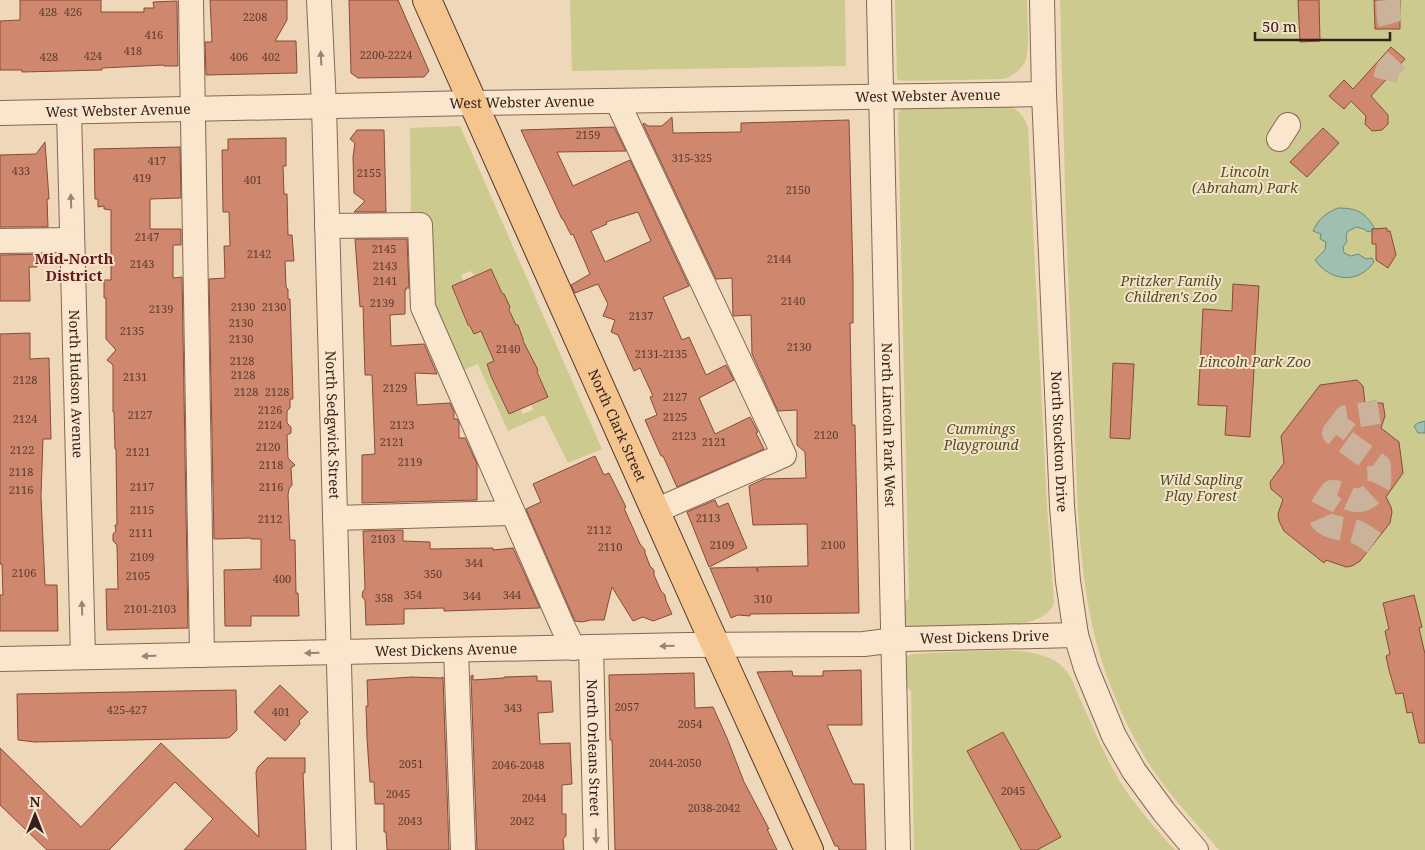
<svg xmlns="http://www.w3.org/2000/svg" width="1425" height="850" viewBox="0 0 1425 850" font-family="'Noto Serif',serif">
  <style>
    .green { fill: #cdca8f; fill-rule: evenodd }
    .water { fill: #9fbfb0; stroke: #678c7d }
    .building { fill: #cf876e; stroke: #864b39; fill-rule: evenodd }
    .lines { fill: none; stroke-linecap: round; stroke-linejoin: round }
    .minor-tunnel { stroke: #cab39a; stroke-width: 24; stroke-dasharray: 24 12; stroke-linecap: butt }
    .minor-casing { stroke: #866754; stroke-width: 26 }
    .major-casing { stroke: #533629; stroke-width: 30 }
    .minor { stroke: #fae5cd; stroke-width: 24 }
    .major { stroke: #f5c58f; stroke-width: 28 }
    .oneway { fill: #978474 }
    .labels { text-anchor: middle; stroke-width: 4; stroke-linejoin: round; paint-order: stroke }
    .number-label { font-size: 11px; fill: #5b3b2f }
    .street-label { font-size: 14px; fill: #34221a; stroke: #f6e2ca }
    .park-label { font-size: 14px; font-style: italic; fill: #4d5120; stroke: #f6e2ca }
    .neighbourhood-label { font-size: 15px; font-weight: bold; fill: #621b18; stroke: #f6e2ca }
  </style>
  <rect width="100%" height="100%" fill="#efd7ba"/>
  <path class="green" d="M570,0H845L846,66L572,71Z
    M895,0H1027C1027,13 1030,48 1026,59C1023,68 1013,77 1003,79L908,81L898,80L897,78Z
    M1060,0H1425V850H1219C1193,819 1163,789 1143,754C1123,719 1106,680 1096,641C1085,599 1081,556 1078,513L1066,223Z
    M1009,106C1019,110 1024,117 1028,127L1047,506L1054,602C1050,618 1030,622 1015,625L903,628L901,607L909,598L898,114L901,108L903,107Z
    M460,126L602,449L568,463L544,415L508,431L478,364L457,373L427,305L411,216L410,128ZM491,269L516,325H518L523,338V341L537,370V372L548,397L531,404L533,410L523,414L520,409L509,414L491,376L494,361L481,331L474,334L470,326L467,325L452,286L463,281L461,275L471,271L474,276Z
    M971,651C998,651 1028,647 1053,660C1069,668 1074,684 1080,699C1094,729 1106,760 1124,788C1139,810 1157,830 1175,850H914L911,691L903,684L905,657L913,654Z"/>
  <path class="water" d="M1338,208C1357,208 1365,212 1375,229H1372V232L1366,231L1364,229L1356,227L1347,232L1346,238L1347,241L1343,247L1344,253L1351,256L1358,254L1366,259L1372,258L1374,262C1358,285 1330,281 1315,260L1325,250L1326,242L1320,239L1321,234L1313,231C1318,219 1326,213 1338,208Z
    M1425,421V433H1418L1414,426L1418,423Z"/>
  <path class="building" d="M20,0H101V12H144V8H154L153,2L177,1L178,66H164V65L102,68V70L22,72V70H0V21L20,20Z
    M210,0H287V20L275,41H296L297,73L206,75L205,42H212Z
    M349,0H398L429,71L424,77L358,78L351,73Z
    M1298,0H1319L1320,41L1300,42Z
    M1374,0H1400V29H1375Z
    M1391,47L1405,59L1371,96L1388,115V124L1382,130L1372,131L1365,124L1366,116L1351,101L1344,109L1329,96L1344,80L1353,89Z
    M672,117L673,133L741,132V123L849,120L853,277V323H850L852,425H855L859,613L750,614V616L738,615L731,618L710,568L756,567L758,572L757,567L808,566L807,524L753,525L749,486L764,479L806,478L805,452L797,445V410L778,411L752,354L751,315L733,316L732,278L716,279L643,124L644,123L648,126H662Z
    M614,127L626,151L557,152L573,186L630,160L689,286L663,297L682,340L689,337L706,375L726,365L734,380L699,398L715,434L750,417L758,432L756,433L764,449L677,487L663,456H661L645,420L657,415L650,397L653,396L640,368L634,371L618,335L611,332L615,320L603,316L608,304L598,284L575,293L571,285L590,274L573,234L571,235L563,219H562L521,130ZM638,212L651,241L605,262L591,231L607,224L606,222Z
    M1323,128L1339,143L1307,177L1290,162Z
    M357,130H384L386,212H354L365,201L354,193L353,157L355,143L350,139Z
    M286,138V166H283L284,194H287L288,235H292L294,261H285L286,287L288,289V299H290L293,399H290V408L287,411V423L291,427V433L287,435L288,458L295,465L291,468L292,485L289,489L288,495L290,540H295L296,593H298L299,616H251V626H225L224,570L261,569V539H251V538L214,539L209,279L225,278L224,246H230L229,212H223L222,150H228V139Z
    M45,142L49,199H47L48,227H0V155L36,154Z
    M180,147L181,198L150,199V229H181V245H173V278L182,277L188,628L107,630L106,589H118L117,545L113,541V534L116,531L115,525H117L116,449H115L114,412H113V365L107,360L116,350L106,339V298H104V280H111V210L104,209V206L98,207V199H95L94,149Z
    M1387,228V231H1390L1396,255L1388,268L1376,260V244H1372V229Z
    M355,239H407L409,288H406V290H405V314L390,315L391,346L424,344L437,374L415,373L417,405L450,403L454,412V419H457L459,423V438H465L477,464V500L362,503V455L375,454L372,375H365L363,306L360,307Z
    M37,254V267H29L30,301H0V255L47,254Z
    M491,269L502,293L504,294L510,307L509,310L516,325H518L523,339V341L538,370L537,372L548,397L509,414L491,376L487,364L494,361L481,331L474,334L470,326L468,325L452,286Z
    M1233,284L1259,286L1250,437L1225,435L1227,406L1198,405L1203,309L1232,311Z
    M30,333V359L49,358L51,439H43L41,496L45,585H57L58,631H0V595H3L2,564H0V334Z
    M1113,363L1134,364L1130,439L1110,438Z
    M1357,380L1363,386L1365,403L1375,401L1378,403H1383L1385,416L1381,428L1399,442L1403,473L1386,497L1391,507L1392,512L1390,523L1360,561L1352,566L1346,567L1326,560L1324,563L1284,531L1279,521L1278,514L1283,499L1271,489L1270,482L1284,463L1281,436L1320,385Z
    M595,456L604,475L609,473L626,507L624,508L640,544L645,550V553L650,566L654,570V575L661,591L665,595L666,601L672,614L653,621L643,617L633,621L612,587L604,620H591L582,622L575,621L526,509L541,502L533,484Z
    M715,500L718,507L728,503L747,548L709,567L687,512Z
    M403,530V541L430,542V549L493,548V550L513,548L540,608L444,611V608L404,609V624L366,625L365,600L362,597L363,591L365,589L363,531Z
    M1414,595L1422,627L1419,628L1425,654V743H1419L1412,712L1407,713L1403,693L1396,694L1389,670L1386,656L1390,654L1385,631L1389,629L1383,603Z
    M861,670L862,725H827L853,784H864L866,850H839L838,846H835L757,672L792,671L793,676H823V671Z
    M694,673L695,708L713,707L727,738L744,782L769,829H767L777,850H615L612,740H610L609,675Z
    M473,675V680L504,678V677L537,676V681H551L553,712L538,713L540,744L570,743L572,784L562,785V814H566V836L563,839L564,850H477L471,676Z
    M412,677L441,678L443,677L449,850H387L386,832H384V804H375L374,782H370L367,738L366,706H368L367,680Z
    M280,685L308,712L299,721L300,724L285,741L254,712Z
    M236,690L237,730L230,737L227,738L35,742L18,740L17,694Z
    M1003,732L1061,837L1037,850H1021L967,751Z
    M161,743L259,837L256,772L258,767L267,758H305V773H303L306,850H184L213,819L175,782L109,850H47L0,805V748L81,827Z"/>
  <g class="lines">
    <path class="minor-tunnel" d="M1388,0L1389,18L1392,29
      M1385,80L1388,69L1401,55
      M1374,543C1367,538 1361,533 1354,531C1347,529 1341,529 1334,527C1310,520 1322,506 1332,492C1341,492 1343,496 1351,499C1363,504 1374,494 1379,483C1380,478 1379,471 1379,466L1334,433L1346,417L1379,412"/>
    <defs>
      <g id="minor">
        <path d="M191,0L202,655"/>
        <path id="s1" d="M319,0L324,106L344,850"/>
        <path id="s2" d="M879,0L898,850"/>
        <path id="s3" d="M1042,0L1044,94L1062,506L1068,581L1076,635L1086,668L1114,736L1134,771L1164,812L1196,850"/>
        <path d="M617,101L784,455L655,511"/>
        <path id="s4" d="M69,112L83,657"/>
        <path id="s5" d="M0,113L474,103L1044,94"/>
        <path d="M1279,139L1288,125"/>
        <path d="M327,226L420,225L423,307L562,625L573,648"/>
        <path d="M0,241L72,240"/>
        <path d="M335,518L513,513"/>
        <path id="s6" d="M591,647L596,850"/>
        <path d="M456,650L463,850"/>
        <path id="s7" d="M0,659L688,645L864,644L903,639L1076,635"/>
      </g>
      <g id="major">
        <path id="s8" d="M427,0L705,622L809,850"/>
      </g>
    </defs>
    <use href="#minor" class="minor-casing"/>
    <use href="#major" class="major-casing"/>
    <use href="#minor" class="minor"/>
    <use href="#major" class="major"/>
  </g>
  <defs><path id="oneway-solid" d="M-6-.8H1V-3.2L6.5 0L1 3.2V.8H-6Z" transform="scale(1.25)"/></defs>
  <g class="oneway">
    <use href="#oneway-solid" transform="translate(321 58) rotate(-93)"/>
    <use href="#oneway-solid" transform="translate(71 201) rotate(-92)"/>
    <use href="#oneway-solid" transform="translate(82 608) rotate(-92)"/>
    <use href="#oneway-solid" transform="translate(667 646) rotate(179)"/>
    <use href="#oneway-solid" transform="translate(312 653) rotate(179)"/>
    <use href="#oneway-solid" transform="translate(149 656) rotate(179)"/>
    <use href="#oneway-solid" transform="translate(596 836) rotate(88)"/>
  </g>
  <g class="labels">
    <g class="number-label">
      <text x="48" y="16">428</text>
      <text x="73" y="16">426</text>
      <text x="255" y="21">2208</text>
      <text x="154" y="39">416</text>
      <text x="133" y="55">418</text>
      <text x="386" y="59">2200-2224</text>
      <text x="93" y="60">424</text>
      <text x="49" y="61">428</text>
      <text x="239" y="61">406</text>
      <text x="271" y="61">402</text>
      <text x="588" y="139">2159</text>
      <text x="692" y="162">315-325</text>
      <text x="157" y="165">417</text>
      <text x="21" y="175">433</text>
      <text x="369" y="177">2155</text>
      <text x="142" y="182">419</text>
      <text x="253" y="184">401</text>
      <text x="798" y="194">2150</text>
      <text x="147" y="241">2147</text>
      <text x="384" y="253">2145</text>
      <text x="259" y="258">2142</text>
      <text x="779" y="263">2144</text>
      <text x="142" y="268">2143</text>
      <text x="385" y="270">2143</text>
      <text x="385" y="285">2141</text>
      <text x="793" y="305">2140</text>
      <text x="382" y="307">2139</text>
      <text x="243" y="311">2130</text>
      <text x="274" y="311">2130</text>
      <text x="161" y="313">2139</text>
      <text x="641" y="320">2137</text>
      <text x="241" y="327">2130</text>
      <text x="132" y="335">2135</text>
      <text x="241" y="343">2130</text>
      <text x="799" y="351">2130</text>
      <text x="508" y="353">2140</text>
      <text x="661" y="358">2131-2135</text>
      <text x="242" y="365">2128</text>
      <text x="243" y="379">2128</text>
      <text x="135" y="381">2131</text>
      <text x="25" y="384">2128</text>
      <text x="395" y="392">2129</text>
      <text x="246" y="396">2128</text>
      <text x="277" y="396">2128</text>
      <text x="675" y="401">2127</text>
      <text x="270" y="414">2126</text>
      <text x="140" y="419">2127</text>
      <text x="675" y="421">2125</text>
      <text x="25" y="423">2124</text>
      <text x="270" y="429">2124</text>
      <text x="402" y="429">2123</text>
      <text x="826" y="439">2120</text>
      <text x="684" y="440">2123</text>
      <text x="392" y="446">2121</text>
      <text x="714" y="446">2121</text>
      <text x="268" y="451">2120</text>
      <text x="22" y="454">2122</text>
      <text x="138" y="456">2121</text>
      <text x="410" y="466">2119</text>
      <text x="271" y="469">2118</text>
      <text x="21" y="476">2118</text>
      <text x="142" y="491">2117</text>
      <text x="271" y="491">2116</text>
      <text x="21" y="494">2116</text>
      <text x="142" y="514">2115</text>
      <text x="708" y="522">2113</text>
      <text x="270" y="523">2112</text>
      <text x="599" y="534">2112</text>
      <text x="141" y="537">2111</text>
      <text x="383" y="543">2103</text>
      <text x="722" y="549">2109</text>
      <text x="833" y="549">2100</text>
      <text x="610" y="551">2110</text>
      <text x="142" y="561">2109</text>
      <text x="474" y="567">344</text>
      <text x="24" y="577">2106</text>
      <text x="433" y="578">350</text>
      <text x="138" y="580">2105</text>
      <text x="282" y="583">400</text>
      <text x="413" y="599">354</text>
      <text x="512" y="599">344</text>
      <text x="472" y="600">344</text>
      <text x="384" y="602">358</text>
      <text x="763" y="603">310</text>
      <text x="150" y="613">2101-2103</text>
      <text x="627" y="711">2057</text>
      <text x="513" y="712">343</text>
      <text x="127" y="714">425-427</text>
      <text x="281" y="716">401</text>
      <text x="690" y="728">2054</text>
      <text x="675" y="767">2044-2050</text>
      <text x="411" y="768">2051</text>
      <text x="518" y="769">2046-2048</text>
      <text x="1013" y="795">2045</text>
      <text x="398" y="798">2045</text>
      <text x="534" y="802">2044</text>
      <text x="714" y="812">2038-2042</text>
      <text x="410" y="825">2043</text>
      <text x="522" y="825">2042</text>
    </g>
    <g class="street-label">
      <text dy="5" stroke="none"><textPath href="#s5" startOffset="928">West Webster Avenue</textPath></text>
      <text dy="5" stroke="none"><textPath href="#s5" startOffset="522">West Webster Avenue</textPath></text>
      <text dy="5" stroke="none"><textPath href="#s5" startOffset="118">West Webster Avenue</textPath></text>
      <text dy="5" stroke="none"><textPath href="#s4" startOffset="272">North Hudson Avenue</textPath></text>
      <text dy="5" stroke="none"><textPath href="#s1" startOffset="425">North Sedgwick Street</textPath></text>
      <text dy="5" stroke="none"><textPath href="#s8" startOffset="466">North Clark Street</textPath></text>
      <text dy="5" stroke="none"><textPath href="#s2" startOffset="425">North Lincoln Park West</textPath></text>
      <text dy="5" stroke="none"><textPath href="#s3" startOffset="442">North Stockton Drive</textPath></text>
      <text dy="5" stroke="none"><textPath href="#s7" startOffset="985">West Dickens Drive</textPath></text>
      <text dy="5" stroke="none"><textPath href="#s7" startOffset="446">West Dickens Avenue</textPath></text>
      <text dy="5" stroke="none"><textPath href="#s6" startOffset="101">North Orleans Street</textPath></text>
    </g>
    <g class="park-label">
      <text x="1245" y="177">Lincoln<tspan x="1245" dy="16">(Abraham) Park</tspan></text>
      <text x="1171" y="286">Pritzker Family<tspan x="1171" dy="16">Children's Zoo</tspan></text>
      <text x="1255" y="367">Lincoln Park Zoo</text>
      <text x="981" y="434">Cummings<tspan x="981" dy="16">Playground</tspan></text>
      <text x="1201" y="485">Wild Sapling<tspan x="1201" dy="16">Play Forest</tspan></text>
    </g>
    <g class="neighbourhood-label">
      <text x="74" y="264">Mid-North<tspan x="74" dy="17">District</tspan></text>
    </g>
  </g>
  <g transform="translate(35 815)" stroke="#f6e2ca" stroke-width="4" paint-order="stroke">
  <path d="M0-4L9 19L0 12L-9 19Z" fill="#34221a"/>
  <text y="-8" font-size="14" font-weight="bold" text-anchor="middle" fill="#34221a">N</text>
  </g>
  <path d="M1255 32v8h135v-8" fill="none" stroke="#34221a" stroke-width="2.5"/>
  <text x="1262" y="32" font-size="15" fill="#34221a" stroke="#f6e2ca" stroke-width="4" paint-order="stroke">50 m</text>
</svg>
